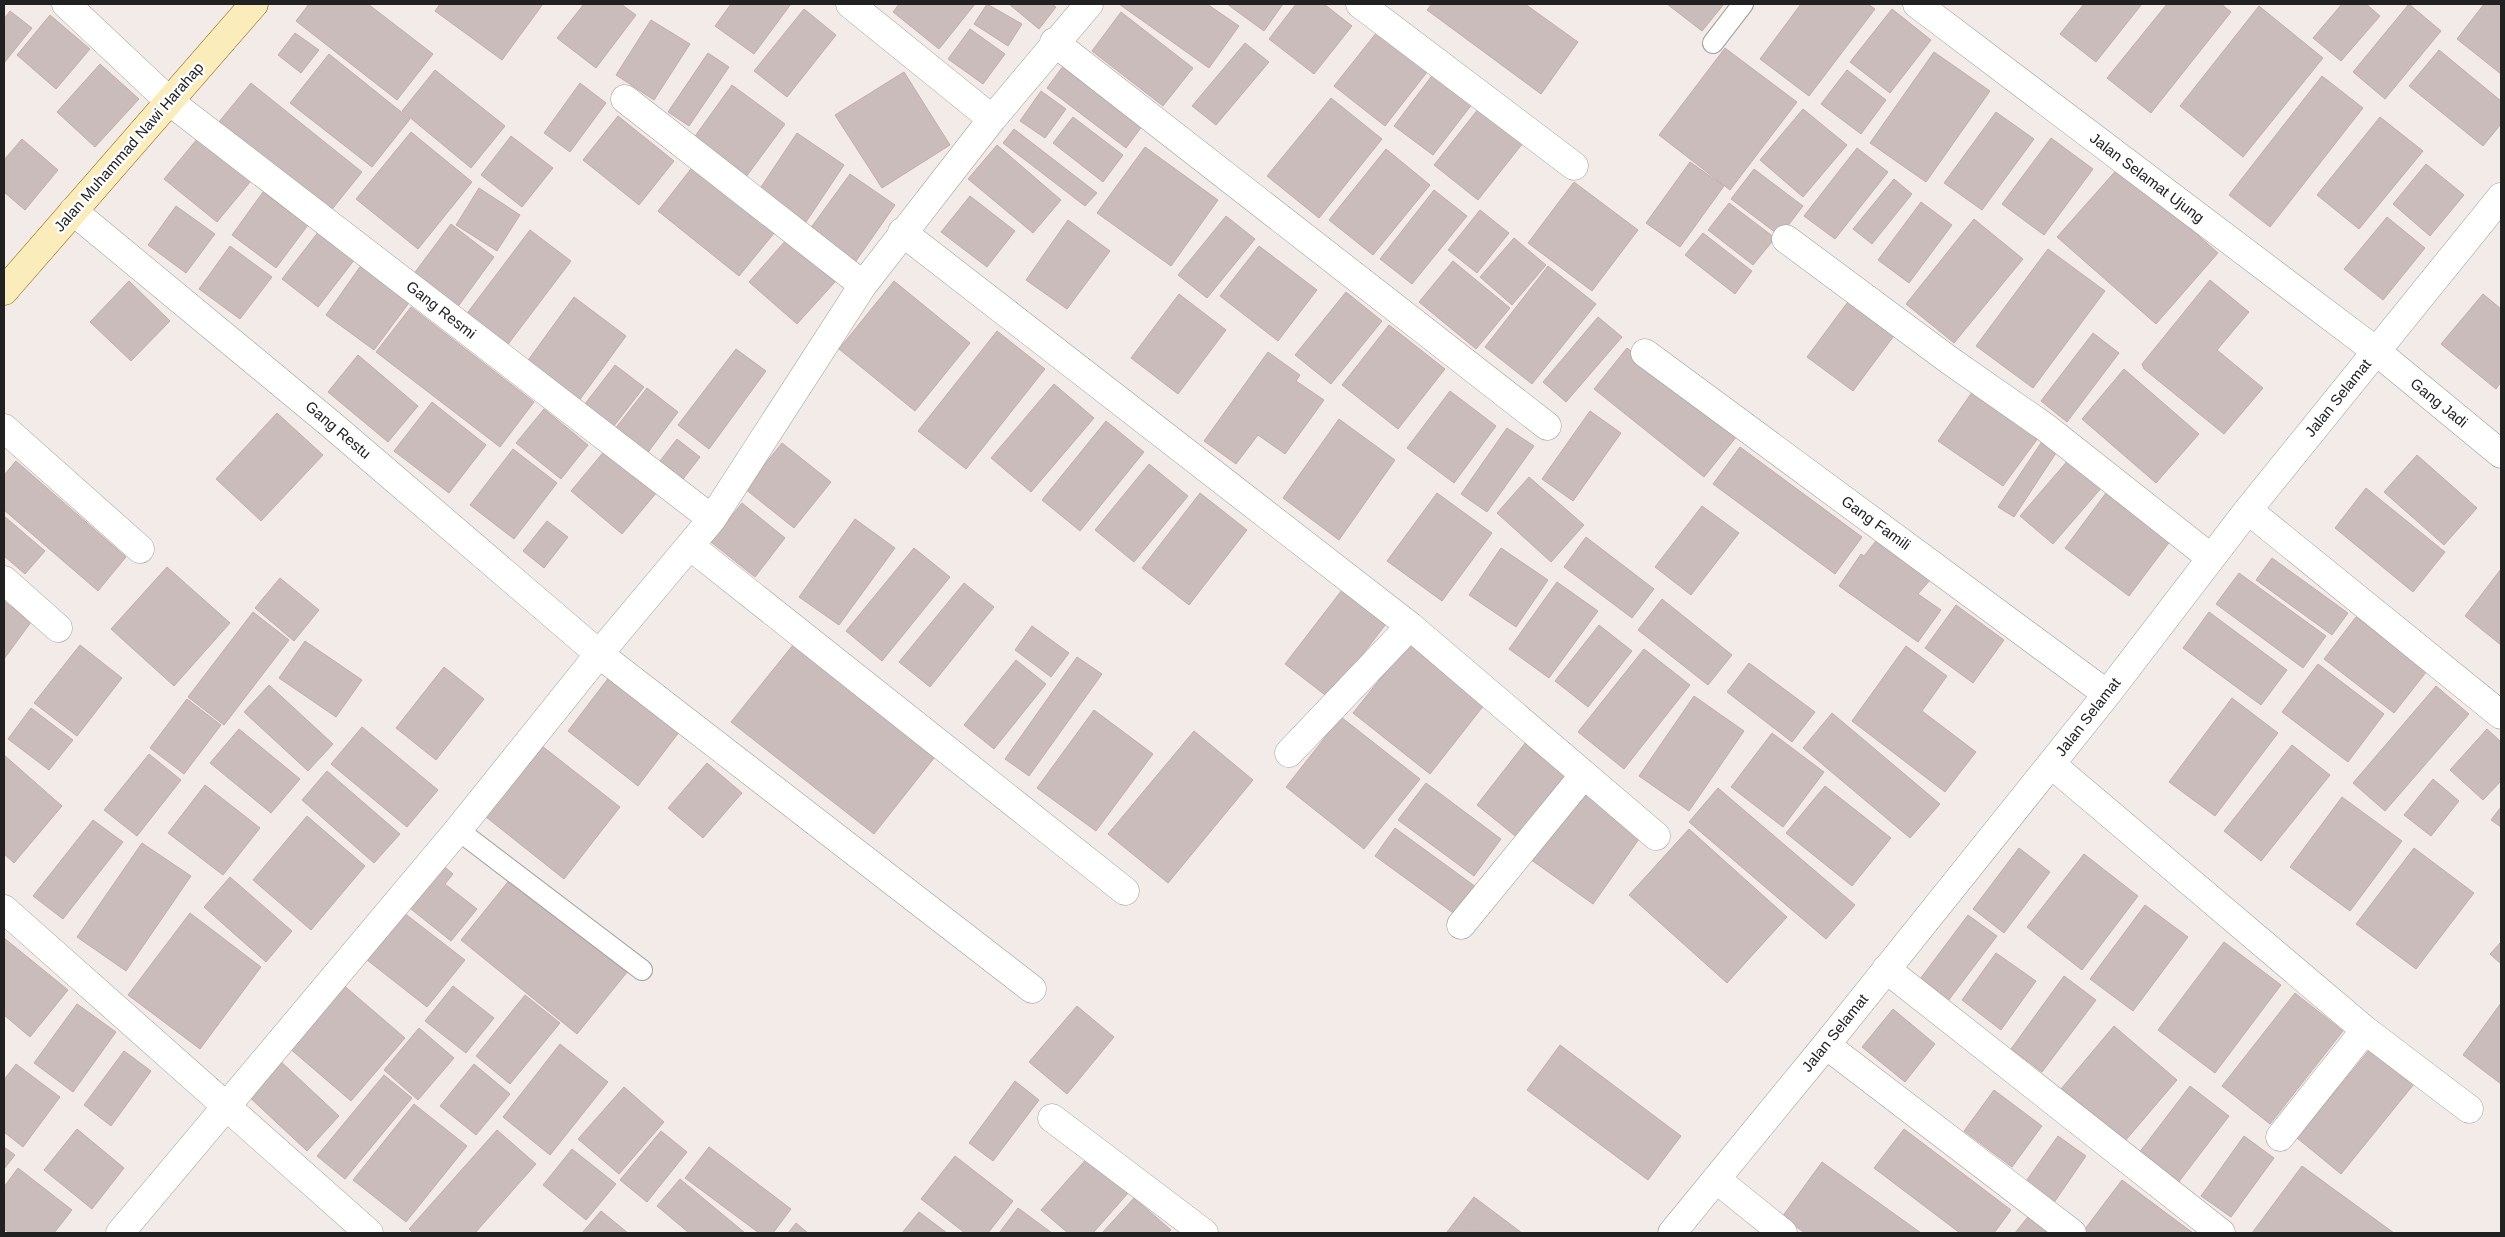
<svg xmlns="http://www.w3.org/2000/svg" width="2505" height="1237" viewBox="0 0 2505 1237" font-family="Helvetica,sans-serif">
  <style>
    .building { fill: #cabcbb; stroke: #c4ada9 }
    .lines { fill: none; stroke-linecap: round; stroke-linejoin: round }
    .service-casing { stroke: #9e9e9e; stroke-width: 22 }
    .minor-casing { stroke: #9e9e9e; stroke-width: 29 }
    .tertiary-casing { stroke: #9e9e9e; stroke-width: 29 }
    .secondary-casing { stroke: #7e6802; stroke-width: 29 }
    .service { stroke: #fff; stroke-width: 20 }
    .minor { stroke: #fff; stroke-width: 28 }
    .tertiary { stroke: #fff; stroke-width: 28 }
    .secondary { stroke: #fbecbc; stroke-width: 28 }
    .labels { text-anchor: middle; stroke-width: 5; stroke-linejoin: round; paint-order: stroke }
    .street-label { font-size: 15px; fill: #212121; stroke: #fff }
  </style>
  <rect width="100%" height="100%" fill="#f2ebe8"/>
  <path class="building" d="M309,4H368L433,54L397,100L296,21Z
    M440,4H543L502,60L435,11Z
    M584,4H621L636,15L596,68L557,38Z
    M731,4H791L754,54L715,26Z
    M899,4H975L939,49L893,12Z
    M987,4L1022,24L1008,46L974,24Z
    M1011,4H1052L1056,7L1039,29L1010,5Z
    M1119,4H1207L1239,26L1209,68Z
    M1227,4H1283L1264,31Z
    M1296,4H1324L1352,26L1314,74L1269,39Z
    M1432,4H1525L1578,42L1541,94L1427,10Z
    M1667,4H1724L1702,31Z
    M1801,4H1868L1875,9L1809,96L1760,59Z
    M2084,4H2142L2096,62L2060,34Z
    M2167,4H2221L2231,12L2151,113L2107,78Z
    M2342,4H2366L2380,16L2341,61L2313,38Z
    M2409,4L2441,31L2385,99L2353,72Z
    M2484,4H2498L2501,7V74L2457,39Z
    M2259,6L2323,58L2243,157L2180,106Z
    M804,9L836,35L787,97L754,71Z
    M1892,9L1931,40L1890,93L1850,62Z
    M10,11L32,28L4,63V19Z
    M1121,12L1193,68L1163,106L1092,51Z
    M50,15L90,49L56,89L17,55Z
    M651,20L690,44L654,100L616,75Z
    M1381,27L1431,67L1385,126L1334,86Z
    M970,29L1005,54L983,84L948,59Z
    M295,33L319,50L301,73L278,55Z
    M1245,43L1269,62L1216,125L1192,106Z
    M1725,48L1797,102L1730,190L1659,135Z
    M2439,50L2501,101V124L2483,146L2409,86Z
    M1934,52L1990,91L1926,182L1870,143Z
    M708,53L729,67L689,126L668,112Z
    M329,54L410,119L372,167L290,103Z
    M1069,58L1148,118L1126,148L1047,88Z
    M100,64L139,99L95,147L57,112Z
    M1437,69L1476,99L1433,155L1394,126Z
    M435,70L505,126L471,168L402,111Z
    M1847,70L1886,100L1861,134L1821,104Z
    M904,72L950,145L882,188L835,115Z
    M2322,76L2363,108L2270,227L2229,195Z
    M251,83L362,172L329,213L218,123Z
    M580,83L606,103L570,152L544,133Z
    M732,85L785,124L746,177L693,139Z
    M1041,91L1066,109L1045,138L1020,121Z
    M1331,98L1382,139L1319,218L1267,176Z
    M1479,108L1523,143L1478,200L1434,165Z
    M1803,109L1847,145L1803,197L1760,160Z
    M1996,112L2034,139L1982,210L1944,183Z
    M618,116L674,161L639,205L583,160Z
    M1073,117L1123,155L1103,182L1053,143Z
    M2380,117L2423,151L2359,229L2317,195Z
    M1014,129L1097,193L1085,206L1003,143Z
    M411,132L472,182L418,249L356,199Z
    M797,133L844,165L806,222L759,190Z
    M511,136L553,168L522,207L481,175Z
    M198,138L251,181L217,222L164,179Z
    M2051,138L2093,169L2044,235L2002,204Z
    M22,139L58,170L25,210L4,192V160Z
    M997,145L1061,200L1033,233L968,179Z
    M1145,147L1218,200L1171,266L1097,213Z
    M1857,148L1888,172L1835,239L1804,216Z
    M1386,149L1430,185L1373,255L1329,220Z
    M698,160L780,226L739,276L658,211Z
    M1690,162L1724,186L1680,247L1646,223Z
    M2426,164L2464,195L2430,236L2393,204Z
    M2120,166L2218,253L2156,324L2057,237Z
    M1754,169L1803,206L1780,236L1731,199Z
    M850,174L895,205L856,261L810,229Z
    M1894,179L1912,194L1872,244L1853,229Z
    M1574,182L1638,230L1592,291L1528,243Z
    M479,188L520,215L497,251L456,225Z
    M1434,190L1467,216L1412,284L1380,259Z
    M263,192L308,225L276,268L232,235Z
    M970,196L1015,231L987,267L941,232Z
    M1921,202L1952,225L1909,283L1878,260Z
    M1729,203L1775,238L1753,265L1708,230Z
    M176,206L215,234L186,273L148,245Z
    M1480,210L1509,233L1477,273L1448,250Z
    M1226,216L1255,239L1207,298L1178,275Z
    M2387,217L2425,248L2383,300L2344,269Z
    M1974,219L2023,259L1954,343L1906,304Z
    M1068,220L1110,251L1067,309L1026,280Z
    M451,224L494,257L454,312L410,279Z
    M530,230L571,261L506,347L465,316Z
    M319,231L355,259L318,307L282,279Z
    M1703,233L1752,271L1735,294L1685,255Z
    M1514,238L1546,265L1512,305L1480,277Z
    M787,239L835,282L797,324L749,282Z
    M230,246L272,277L240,319L199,289Z
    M1259,246L1317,290L1278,341L1220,296Z
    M2048,249L2105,291L2033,388L1976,346Z
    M1453,261L1510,308L1476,349L1419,302Z
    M362,264L411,300L374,350L326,315Z
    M1548,266L1596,304L1532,384L1485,347Z
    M2210,280L2249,312L2217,350L2263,388L2224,434L2144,369L2142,364Z
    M129,281L170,321L131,361L90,322Z
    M894,281L970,343L915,411L839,349Z
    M1346,292L1382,321L1331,384L1295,355Z
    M1179,294L1226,330L1178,394L1131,358Z
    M2483,294L2501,309V382L2496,389L2441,344Z
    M1853,295L1899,329L1853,391L1807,357Z
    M574,297L626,336L573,409L521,370Z
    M411,307L534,402L500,447L376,352Z
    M1598,317L1622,337L1566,402L1543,382Z
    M1389,325L1445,369L1398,429L1342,385Z
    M997,331L1045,369L966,469L918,431Z
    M2093,333L2119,353L2067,422L2041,401Z
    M1627,348L1737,436L1704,477L1594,389Z
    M736,349L766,371L709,449L678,425Z
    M1268,352L1300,375L1296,381L1324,400L1285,454L1258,435L1236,464L1204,441Z
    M358,355L418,406L388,442L328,392Z
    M615,365L644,387L607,435L578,413Z
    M2124,369L2199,434L2156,483L2082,419Z
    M1054,384L1094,418L1031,492L991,458Z
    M647,388L678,412L643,459L611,434Z
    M1975,388L2041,434L2003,486L1938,441Z
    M1450,391L1496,426L1454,483L1407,448Z
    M432,402L486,445L449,493L394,451Z
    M544,409L588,445L561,479L516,443Z
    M1590,411L1621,433L1573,501L1542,479Z
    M277,413L323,455L261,521L216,479Z
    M1339,419L1395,460L1339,540L1283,498Z
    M1106,421L1144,452L1080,531L1042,500Z
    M1507,428L1534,446L1487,512L1461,494Z
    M2045,437L2060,447L2014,517L1998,507Z
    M677,439L700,457L680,483L657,465Z
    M782,443L831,482L794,528L745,489Z
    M1740,447L1862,537L1835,574L1713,484Z
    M513,449L557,483L514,539L470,505Z
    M606,449L657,492L622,534L571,491Z
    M2417,455L2477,508L2444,545L2384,492Z
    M2070,458L2103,486L2053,544L2020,516Z
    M16,461L126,557L98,591L4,510V475Z
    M1149,464L1188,496L1134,562L1095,530Z
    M1529,477L1584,525L1551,562L1497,513Z
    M2366,488L2445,552L2413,592L2335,528Z
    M2109,489L2174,536L2129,596L2065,548Z
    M1200,493L1247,530L1189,605L1142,568Z
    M1437,493L1492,533L1442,601L1387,561Z
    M742,503L785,538L755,577L711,542Z
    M1702,506L1739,533L1691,595L1655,567Z
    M4,516L45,551L25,574L4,556Z
    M855,519L895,548L839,625L799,597Z
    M547,521L568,537L544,568L523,551Z
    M1586,537L1654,589L1632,618L1564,567Z
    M1879,537L1930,580L1918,594L1941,610L1918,642L1839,586L1861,554L1864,556Z
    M914,548L950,577L882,661L846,631Z
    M1501,548L1548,580L1516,627L1469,595Z
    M2272,558L2348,613L2332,635L2256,580Z
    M167,567L230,623L174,686L111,629Z
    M2501,569V645L2465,616Z
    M2239,573L2326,636L2303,668L2216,604Z
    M280,578L319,610L294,641L255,608Z
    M1557,582L1598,611L1549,678L1509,649Z
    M964,583L994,607L930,687L899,662Z
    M1342,590L1386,624L1329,698L1285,664Z
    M1662,599L1732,655L1708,685L1638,630Z
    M4,601L31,622L4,659Z
    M1956,605L2004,640L1973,683L1925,648Z
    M253,612L289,640L224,725L188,697Z
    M2209,612L2287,670L2261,705L2183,648Z
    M2356,617L2427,671L2394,713L2324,659Z
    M1599,625L1632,651L1588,707L1555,681Z
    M1032,626L1069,653L1051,677L1015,650Z
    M797,640L938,753L874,834L731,722Z
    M1411,640L1488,700L1430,774L1353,713Z
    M305,641L362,680L336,717L279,678Z
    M80,645L122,678L77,736L34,703Z
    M1906,646L1947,676L1922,711L1976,752L1945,792L1852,721Z
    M1644,649L1690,685L1624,769L1578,732Z
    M1077,657L1102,674L1029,776L1005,759Z
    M1016,660L1046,684L994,749L964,725Z
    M1749,663L1815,712L1792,742L1727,692Z
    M2318,664L2384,714L2348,762L2282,712Z
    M444,667L484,699L436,760L396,728Z
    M610,676L680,731L638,786L568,731Z
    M269,685L333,744L308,771L244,712Z
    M2436,686L2469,714L2385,811L2353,783Z
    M1694,696L1744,731L1689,811L1639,776Z
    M2232,698L2278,733L2215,816L2169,782Z
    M187,699L221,725L184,774L150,748Z
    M31,708L73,740L49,770L8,739Z
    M1094,710L1153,754L1096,831L1037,788Z
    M1832,713L1940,804L1910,838L1803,748Z
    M1341,717L1420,779L1364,849L1286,787Z
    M362,727L438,790L407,827L331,764Z
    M239,729L300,779L271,813L210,763Z
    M2487,729L2501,742V781L2483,800L2450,770Z
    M1194,731L1253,780L1168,883L1108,834Z
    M1772,733L1824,772L1783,827L1731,787Z
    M1526,742L1569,775L1519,839L1477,805Z
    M2292,745L2330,775L2261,861L2224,831Z
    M542,746L620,807L564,879L486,817Z
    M149,754L181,780L137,836L104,810Z
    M4,755L62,806L14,863L4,854Z
    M707,763L742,793L703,838L668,808Z
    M327,771L400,834L374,863L302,800Z
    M2433,779L2459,801L2431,836L2404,815Z
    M1426,783L1501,839L1474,876L1398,820Z
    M205,785L260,828L223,875L168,833Z
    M1825,786L1891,838L1852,886L1786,833Z
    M1581,788L1644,832L1593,904L1530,859Z
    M1718,788L1855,905L1826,939L1689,822Z
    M2342,797L2402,841L2350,911L2290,867Z
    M2501,807V827L2491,820Z
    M307,816L365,866L311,930L253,880Z
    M93,820L123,842L63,919L33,896Z
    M1395,828L1476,887L1456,915L1375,856Z
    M1689,829L1787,917L1727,983L1629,895Z
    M142,843L191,876L126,971L77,937Z
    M2019,848L2050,872L2004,933L1973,909Z
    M2414,848L2474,893L2416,969L2356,924Z
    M2084,854L2138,896L2082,970L2027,927Z
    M435,859L453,874L445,884L477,909L451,941L401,901Z
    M230,877L292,931L266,962L204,907Z
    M511,878L628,971L577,1034L461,940Z
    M2145,905L2188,937L2133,1011L2090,979Z
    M399,909L465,960L427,1007L362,956Z
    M190,913L261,967L200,1049L128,995Z
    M1968,915L1997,936L1948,1001L1920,979Z
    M4,938L68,990L30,1037L4,1015Z
    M2224,942L2281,985L2215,1073L2158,1030Z
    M2501,942V964L2490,954Z
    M1996,953L2036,981L2001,1030L1962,1000Z
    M2064,976L2096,1000L2042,1072L2011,1049Z
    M341,983L405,1038L351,1101L288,1047Z
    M453,986L494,1018L466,1053L425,1021Z
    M2295,993L2343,1031L2270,1124L2222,1086Z
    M525,995L560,1023L510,1084L476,1056Z
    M2501,1003V1084L2463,1055Z
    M77,1004L116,1032L73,1092L34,1063Z
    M1077,1006L1114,1037L1067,1094L1029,1062Z
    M1893,1009L1935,1044L1905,1082L1862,1047Z
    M2114,1026L2177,1080L2125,1141L2061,1089Z
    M419,1028L454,1058L418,1100L384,1070Z
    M560,1044L608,1082L550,1155L503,1117Z
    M1560,1045L1681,1136L1648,1180L1527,1090Z
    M2370,1049L2414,1084L2341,1174L2297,1138Z
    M124,1051L151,1071L111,1126L84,1105Z
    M277,1058L339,1116L307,1151L245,1093Z
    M16,1064L60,1097L23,1147L4,1132V1080Z
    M474,1064L510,1094L476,1135L440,1106Z
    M384,1075L412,1098L345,1179L317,1156Z
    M1015,1081L1039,1100L993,1161L969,1143Z
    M2190,1086L2229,1116L2178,1183L2139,1153Z
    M624,1087L664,1122L619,1174L578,1139Z
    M1994,1090L2042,1126L2012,1167L1964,1131Z
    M414,1104L467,1146L406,1222L353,1180Z
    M77,1129L124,1168L92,1209L44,1170Z
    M1904,1129L2011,1210L1994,1233H1960L1874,1168Z
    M497,1130L536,1164L475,1233H413L409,1229Z
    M661,1131L687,1152L647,1202L620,1180Z
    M2058,1136L2086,1156L2053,1204L2024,1184Z
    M2244,1136L2274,1158L2231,1217L2201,1196Z
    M4,1147L15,1155L4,1169Z
    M709,1147L791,1209L773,1233H759L685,1178Z
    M572,1149L616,1184L586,1220L543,1185Z
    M955,1156L1013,1201L988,1233H965L921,1199Z
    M1089,1156L1129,1192L1093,1233H1068L1041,1210Z
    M1822,1162L1921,1233H1805L1782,1217Z
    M2302,1166L2394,1233H2252Z
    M18,1168L72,1210L54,1233H10L4,1229V1187Z
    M680,1179L745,1233H689L657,1206Z
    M2122,1180L2193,1233H2082Z
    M1474,1197L1522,1233L1447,1232Z
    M1134,1198L1171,1230L1168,1233H1102Z
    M1018,1208L1052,1233H999Z
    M601,1211L628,1233H582Z
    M919,1212L947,1233H902Z
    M2031,1213L2057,1233H2015Z
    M796,1223L808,1233H788Z"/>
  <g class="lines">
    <defs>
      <path id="service" d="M1713,43L1743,4
        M458,830L642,970"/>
      <path id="minor" d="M66,4L169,101L712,519
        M850,4L992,119
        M1360,4L1574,166
        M1054,42L1547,426
        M625,99L863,285
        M73,211L333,426L599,654L1032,989
        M902,232L1410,626L1656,836
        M1786,239L1949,360L2045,427L2211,558
        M1645,353L2107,694
        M4,428L140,549
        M2248,510L2501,715
        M690,546L1125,891
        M4,580L58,628
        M1289,753L1410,626
        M2051,764L2365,1030L2469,1109
        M4,909L369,1233
        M1461,925L1583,776
        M1886,969L2221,1233
        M1826,1045L2072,1233
        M1052,1118L1204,1233
        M2280,1137L2365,1030
        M1716,1179L1783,1233
        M120,1233L458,830L599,654L712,519L863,285L992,119L1089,4
        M1672,1233L1826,1045L2107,694L2248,510L2501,197"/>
      <path id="tertiary" d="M1917,4L2376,351L2501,454"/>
      <path id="secondary" d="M4,291L254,4"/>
    </defs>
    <use href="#service" class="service-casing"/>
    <use href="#minor" class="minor-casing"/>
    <use href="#tertiary" class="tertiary-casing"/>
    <use href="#secondary" class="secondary-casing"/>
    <use href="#service" class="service"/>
    <use href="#minor" class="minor"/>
    <use href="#tertiary" class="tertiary"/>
    <use href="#secondary" class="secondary"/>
  </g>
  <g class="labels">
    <g class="street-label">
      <text transform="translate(129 147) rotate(-49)" y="5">Jalan Muhammad Nawi Harahap</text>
      <text transform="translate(2147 178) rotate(37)" y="5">Jalan Selamat Ujung</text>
      <text transform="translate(441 310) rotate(38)" y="5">Gang Resmi</text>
      <text transform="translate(2338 398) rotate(-51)" y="5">Jalan Selamat</text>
      <text transform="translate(2439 403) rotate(39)" y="5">Gang Jadi</text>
      <text transform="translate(338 430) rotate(40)" y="5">Gang Restu</text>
      <text transform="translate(1876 523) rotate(36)" y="5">Gang Famili</text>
      <text transform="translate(2088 717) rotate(-52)" y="5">Jalan Selamat</text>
      <text transform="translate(1835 1033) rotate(-51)" y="5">Jalan Selamat</text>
    </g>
  </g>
  <rect width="2505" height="1237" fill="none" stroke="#212121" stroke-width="10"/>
</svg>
